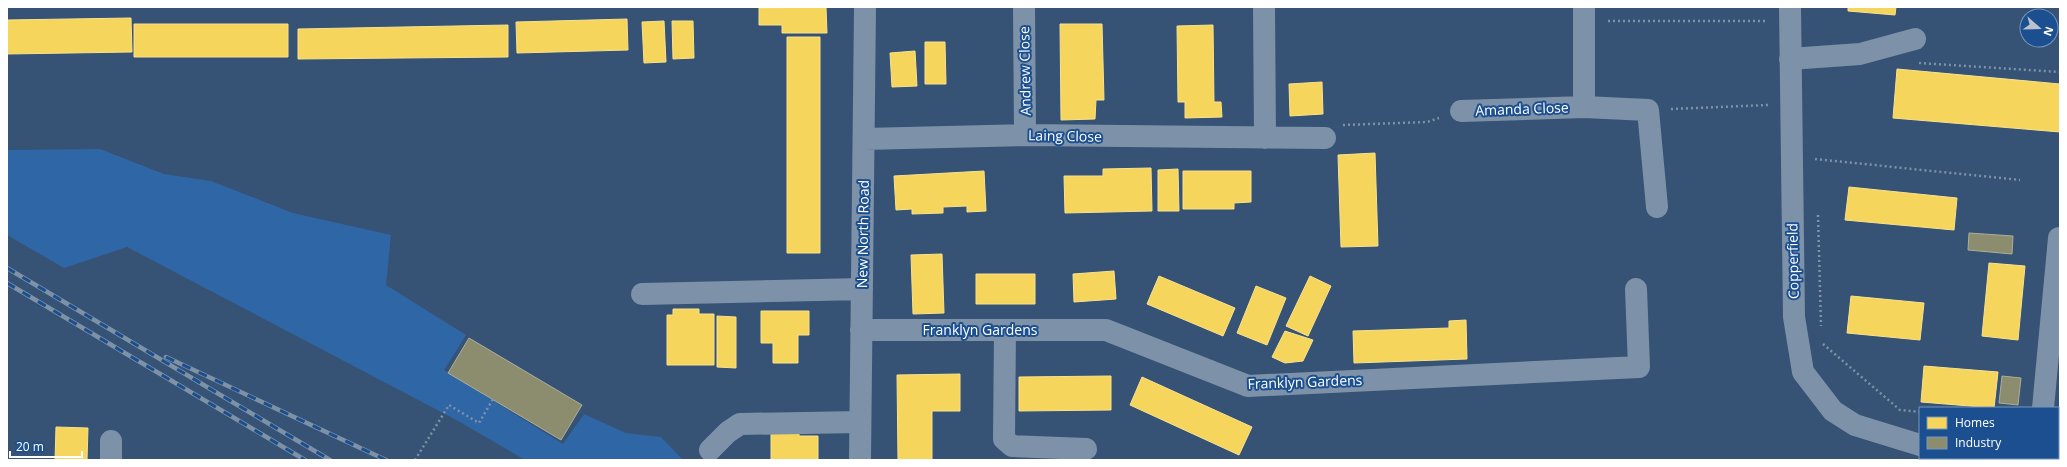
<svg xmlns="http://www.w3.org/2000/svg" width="2067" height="467" viewBox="0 0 2067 467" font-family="'Open Sans',sans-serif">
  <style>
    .green { fill: #2f66a5 }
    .homes { fill: #f6d55c; stroke: #f9e28d }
    .industry { fill: #8c8c6e; stroke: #aeae9a }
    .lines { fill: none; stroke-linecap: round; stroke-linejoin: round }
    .path { stroke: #7d92a8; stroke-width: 2.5; stroke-dasharray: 2 3; stroke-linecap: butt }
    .minor { stroke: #7d92a8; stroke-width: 22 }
    .rail-casing { stroke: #7e92a7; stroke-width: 4.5 }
    .rail { stroke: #1b4f8f; stroke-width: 3; stroke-dasharray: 9; stroke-linecap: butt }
    .labels { text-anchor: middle; stroke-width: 4; stroke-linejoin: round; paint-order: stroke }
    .street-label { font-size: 14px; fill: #fff; stroke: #1b4f8f }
  </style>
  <rect width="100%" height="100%" fill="#365274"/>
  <path class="green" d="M100,149L164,174L211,181L293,213L391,235L386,285L466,335L444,370L563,444L584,414L626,433L661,437L683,460H525L460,422L127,247L64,268L7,235V150Z"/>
  <path class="homes" d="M826,7L827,33H782V25H759V8Z
    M1848,7H1896L1895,15L1848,11Z
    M131,18L132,52L7,54V20Z
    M627,19L628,50L517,53L516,22Z
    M664,21L666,62L644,63L642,22Z
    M672,21H693L694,58L673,59Z
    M134,24H288V57H134Z
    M1060,24H1102L1104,100H1096L1095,119L1061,120Z
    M508,25V57L298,59V29Z
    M1213,25L1214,102H1221L1222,117L1185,118V102H1178L1177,26Z
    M787,37H820V253H787Z
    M925,42H945L946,84H925Z
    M915,51L917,86L892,87L890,53Z
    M1897,69L2060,84V132L1893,118Z
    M1322,82L1323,114L1290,116L1289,84Z
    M1375,153L1378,246L1341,247L1338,155Z
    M1151,168L1152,211L1065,213L1064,176H1103V169Z
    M1178,169L1179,211H1158V170Z
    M984,171L986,211L967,212V206L943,207V213L912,214V209L896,210L894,176Z
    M1183,171H1251V202L1234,203V209H1183Z
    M1849,187L1957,198L1954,230L1845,220Z
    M942,254L944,313L913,314L911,255Z
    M1989,263L2025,266L2018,340L1982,336Z
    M1114,271L1116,299L1074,302L1073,274Z
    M976,274H1035V304H976Z
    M1159,276L1235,308L1223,336L1147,304Z
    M1310,276L1331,286L1308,336L1286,326Z
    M1256,286L1286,298L1267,345L1237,333Z
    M1851,296L1924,303L1920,340L1847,333Z
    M673,309H699V314H714V365H667V315H673Z
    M761,311H809V335H798V363H773V343H761Z
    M717,316L736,317V368L717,367Z
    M1466,320L1467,359L1354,363L1353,331L1449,328V321Z
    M1285,331L1313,340L1303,361L1285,363L1272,357Z
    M1924,366L1998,372L1994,408L1921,402Z
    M960,374V411H932V460H898L897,375Z
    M1111,376V410L1019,411V377Z
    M1142,377L1252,427L1239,455L1130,405Z
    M56,427L88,428L87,460H55Z
    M799,429V436H818V460H771V430Z"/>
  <path class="industry" d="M1969,233L2013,236L2012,254L1968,250Z
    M469,338L582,405L561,440L448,373Z
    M2002,376L2021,378L2018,405L1999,403Z"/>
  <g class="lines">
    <path class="path" d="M1608,21H1767
      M1919,63L2060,72
      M1671,109L1768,105
      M1343,125L1427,122L1439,118
      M1815,159L2020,180
      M1818,215L1821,326
      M1823,344L1900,410L1920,412
      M415,460L449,405L479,423L493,399"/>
    <path class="minor" d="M1024,7L1025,135
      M1264,7L1265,138
      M1790,7L1794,317L1803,372L1833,411L1855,425L1920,445
      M1790,59L1860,54L1915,39
      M1584,107V7
      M1461,111L1584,107L1648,110L1657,207
      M864,139L1025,135L1325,138
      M642,294L862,289
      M861,330H1106L1248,386L1639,367L1636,289
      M1005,330L1004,439L1012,446L1086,449
      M2043,408L2059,238
      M710,450L728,432L740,424L860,422
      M2058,452H2060
      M111,460V441
      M860,460L865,7
      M1980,460L1981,458"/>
    <defs>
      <path id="rail" d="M7,268L330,460
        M7,283L305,460
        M166,357L386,460"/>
    </defs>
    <use href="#rail" class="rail-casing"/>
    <use href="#rail" class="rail"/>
  </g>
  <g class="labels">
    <g class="street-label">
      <text transform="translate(1025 71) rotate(-91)" y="5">Andrew Close</text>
      <text transform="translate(1522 109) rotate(-2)" y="5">Amanda Close</text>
      <text transform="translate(1065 136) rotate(1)" y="5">Laing Close</text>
      <text transform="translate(863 234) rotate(-89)" y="5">New North Road</text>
      <text transform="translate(1793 261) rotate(-91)" y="5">Copperfield</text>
      <text x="980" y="335">Franklyn Gardens</text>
      <text transform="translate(1305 382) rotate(-2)" y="5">Franklyn Gardens</text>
    </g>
  </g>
  <rect width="2067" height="467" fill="none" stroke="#ffffff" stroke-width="16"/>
  <rect x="1919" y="407" width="140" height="52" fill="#1b4f8f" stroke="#7695bc"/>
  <rect x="1927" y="417" width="20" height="12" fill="#f6d55c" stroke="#7695bc"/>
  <text x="1955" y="427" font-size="12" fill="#ffffff">Homes</text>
  <rect x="1927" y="437" width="20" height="12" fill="#8c8c6e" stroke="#7695bc"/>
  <text x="1955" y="447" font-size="12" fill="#ffffff">Industry</text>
  <g transform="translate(2039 28) rotate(110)"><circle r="19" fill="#1b4f8f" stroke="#7695bc"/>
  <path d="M0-3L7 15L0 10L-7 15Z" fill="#b9c2ce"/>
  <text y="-6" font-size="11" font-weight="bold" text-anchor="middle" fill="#ffffff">N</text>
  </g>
  <path d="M10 451v6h72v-6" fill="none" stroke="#ffffff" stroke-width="2"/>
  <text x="16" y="451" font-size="12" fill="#ffffff" stroke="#1b4f8f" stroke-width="3" paint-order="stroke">20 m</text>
</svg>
